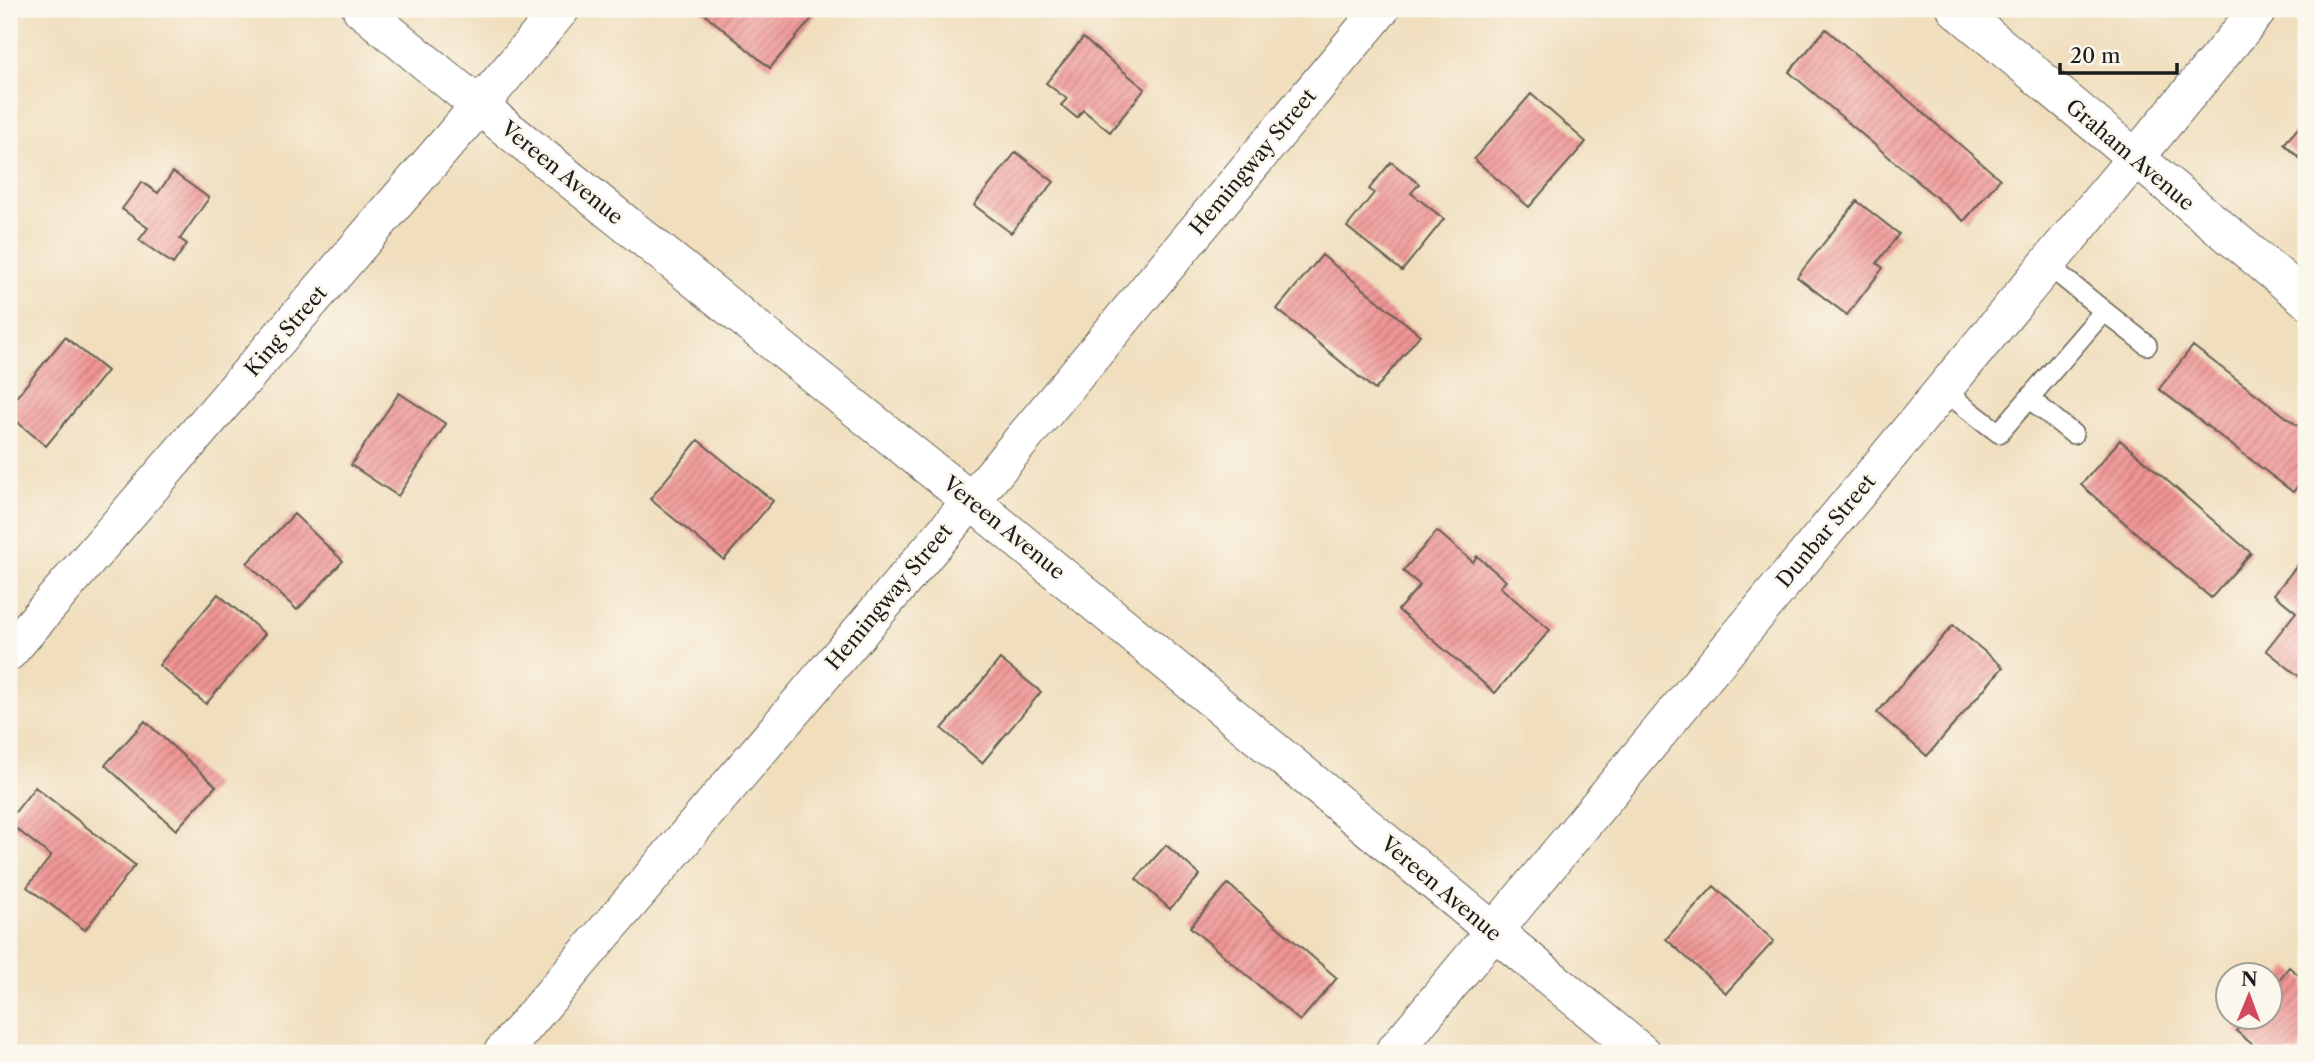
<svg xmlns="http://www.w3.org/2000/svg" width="2315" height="1062" viewBox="0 0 2315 1062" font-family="'Libre Caslon Text',serif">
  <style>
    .building { fill: url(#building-hatch) }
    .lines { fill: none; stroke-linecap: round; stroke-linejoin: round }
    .service-casing { stroke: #666054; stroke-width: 22 }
    .minor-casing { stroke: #666054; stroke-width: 39 }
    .service { stroke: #fff; stroke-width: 19 }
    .minor { stroke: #fff; stroke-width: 37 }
    .labels { text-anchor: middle; stroke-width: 5; stroke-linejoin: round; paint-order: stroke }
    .street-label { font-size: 21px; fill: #1c1c1c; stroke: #fbf7ec }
  </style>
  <defs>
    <pattern id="building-hatch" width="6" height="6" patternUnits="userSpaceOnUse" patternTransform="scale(1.75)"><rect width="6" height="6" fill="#ef9594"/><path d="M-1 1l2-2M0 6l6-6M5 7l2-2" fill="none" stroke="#c17978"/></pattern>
  </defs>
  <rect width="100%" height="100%" fill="#fbf7ec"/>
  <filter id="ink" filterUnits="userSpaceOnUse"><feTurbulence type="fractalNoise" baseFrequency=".0143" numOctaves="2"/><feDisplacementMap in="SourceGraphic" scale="14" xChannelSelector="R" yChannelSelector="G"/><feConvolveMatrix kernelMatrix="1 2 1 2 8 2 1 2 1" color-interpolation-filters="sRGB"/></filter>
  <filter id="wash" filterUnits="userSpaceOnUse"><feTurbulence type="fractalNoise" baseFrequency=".00686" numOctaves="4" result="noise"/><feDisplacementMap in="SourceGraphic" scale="28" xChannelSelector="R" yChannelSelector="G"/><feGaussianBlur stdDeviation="1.57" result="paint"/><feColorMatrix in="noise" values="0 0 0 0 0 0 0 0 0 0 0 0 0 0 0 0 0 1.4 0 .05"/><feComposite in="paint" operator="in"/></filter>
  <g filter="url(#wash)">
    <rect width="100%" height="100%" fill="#f0debd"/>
    <g id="blocks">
      <path class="building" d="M703,9H820L770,68L701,11Z
        M1826,29L2000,179L1964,221L1789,72Z
        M1083,38L1145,89L1110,132L1083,110L1077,118L1061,105L1067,99L1046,83Z
        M1531,94L1586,142L1529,207L1474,159Z
        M2306,119V164L2284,144Z
        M1016,152L1054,182L1011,233L974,205Z
        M1391,162L1419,184L1411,193L1444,219L1402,271L1347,227L1374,193L1369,189Z
        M173,172L209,198L180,239L187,244L173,264L139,240L148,228L122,209L142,182L158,193Z
        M1857,201L1899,234L1877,263L1883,268L1847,315L1797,277Z
        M1322,255L1420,335L1375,390L1277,309Z
        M65,337L107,371L46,446L9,415V406Z
        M2193,346L2306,432V475L2293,492L2159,389Z
        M399,393L446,424L398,496L351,465Z
        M698,440L773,501L724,560L650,499Z
        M2120,440L2251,553L2211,598L2081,485Z
        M294,514L343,561L297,610L247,563Z
        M1437,531L1473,562L1477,556L1506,581L1500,587L1550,630L1495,693L1398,610L1420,585L1403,571Z
        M2304,557L2306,559V682L2266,650L2296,612L2274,594Z
        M218,594L265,634L206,704L159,665Z
        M1953,625L2003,667L1927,756L1877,713Z
        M1000,659L1041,692L982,763L942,729Z
        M145,721L216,786L176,830L105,765Z
        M35,787L135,865L85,930L27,887L51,856L9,823V820Z
        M1166,845L1200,875L1170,909L1136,879Z
        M1228,884L1337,978L1300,1021L1190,927Z
        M1714,886L1774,941L1726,993L1666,939Z
        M2289,967L2306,981V1041L2296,1053H2263L2236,1031L2249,1016H2270V991Z"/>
    </g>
  </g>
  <g filter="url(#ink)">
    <use href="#blocks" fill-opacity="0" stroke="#666054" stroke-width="2"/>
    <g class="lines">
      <defs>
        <path id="service" d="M2104,311L2147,345
          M1944,391L1999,433L2104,311L2048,265
          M2029,398L2073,434"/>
        <path id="minor" d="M361,9L479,106L971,501L1642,1053
          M1956,9L2306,299
          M9,652L479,106L561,9
          M502,1053L971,501L1381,9
          M1393,1053L2259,9"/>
      </defs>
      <use href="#service" class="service-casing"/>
      <use href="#minor" class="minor-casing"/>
      <use href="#service" class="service"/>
      <use href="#minor" class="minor"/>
    </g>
  </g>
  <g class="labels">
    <g class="street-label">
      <text transform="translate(2130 155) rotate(40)" y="7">Graham Avenue</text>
      <text transform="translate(1253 162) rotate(-50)" y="7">Hemingway Street</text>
      <text transform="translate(562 173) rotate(39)" y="7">Vereen Avenue</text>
      <text transform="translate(286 331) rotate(-49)" y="7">King Street</text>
      <text transform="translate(1004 528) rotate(39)" y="7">Vereen Avenue</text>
      <text transform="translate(1826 531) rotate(-50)" y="7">Dunbar Street</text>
      <text transform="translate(889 597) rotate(-50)" y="7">Hemingway Street</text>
      <text transform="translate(1441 889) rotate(40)" y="7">Vereen Avenue</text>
    </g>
  </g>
  <rect width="2315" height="1062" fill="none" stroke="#fbf7ec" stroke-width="35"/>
  <g transform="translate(2249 996) rotate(1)"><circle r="33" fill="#fbf7ec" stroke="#a29f99" stroke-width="2"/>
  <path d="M0-5L12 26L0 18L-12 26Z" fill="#d1495b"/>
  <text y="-10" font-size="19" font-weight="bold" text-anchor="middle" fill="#1c1c1c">N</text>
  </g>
  <path d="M2060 63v10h117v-10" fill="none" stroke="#1c1c1c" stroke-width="3.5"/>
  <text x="2070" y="63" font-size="21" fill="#1c1c1c" stroke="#fbf7ec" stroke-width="5" paint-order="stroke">20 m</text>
</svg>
